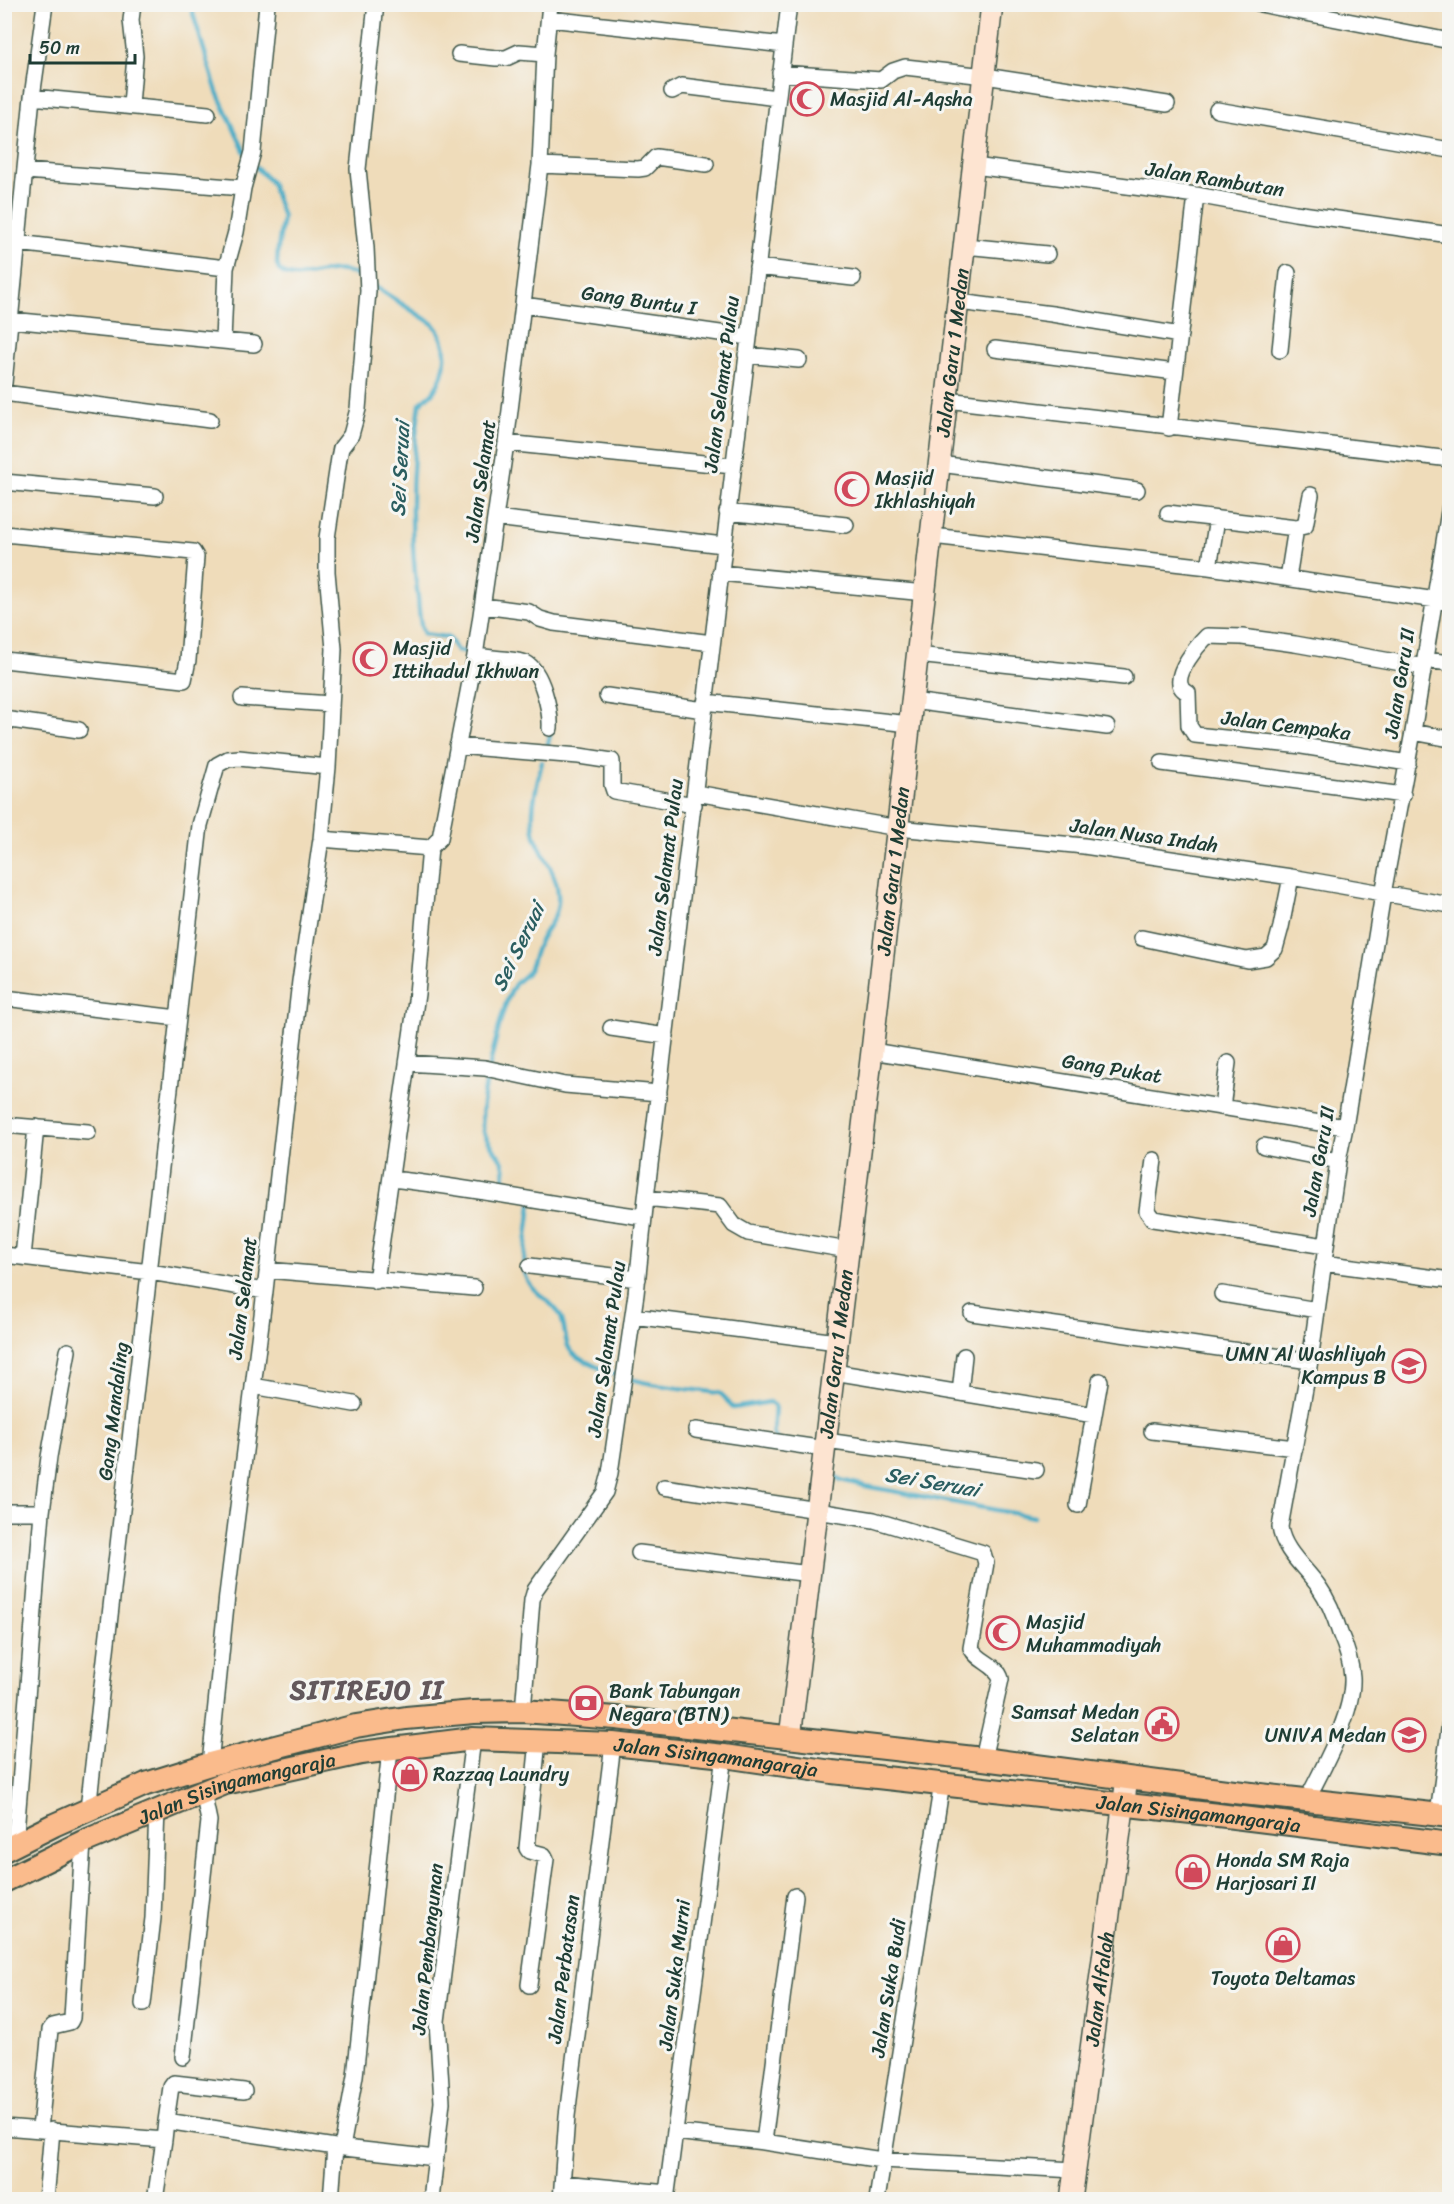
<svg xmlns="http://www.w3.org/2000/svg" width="1454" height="2204" viewBox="0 0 1454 2204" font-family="Sriracha,sans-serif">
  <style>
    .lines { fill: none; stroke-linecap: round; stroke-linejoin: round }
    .stream { stroke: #47acc6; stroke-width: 4.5 }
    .street-casing { stroke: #3e5548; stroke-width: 18 }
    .secondary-casing { stroke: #3e5548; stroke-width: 24 }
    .primary-casing { stroke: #3e5548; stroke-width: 26 }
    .street { stroke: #fff; stroke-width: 15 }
    .secondary { stroke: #fde4d1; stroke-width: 21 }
    .primary { stroke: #fabb8c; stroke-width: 22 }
    .labels { text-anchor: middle; stroke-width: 6; stroke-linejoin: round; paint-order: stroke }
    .poi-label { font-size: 20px; fill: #1f3d34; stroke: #f6f6f2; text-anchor: start }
    .street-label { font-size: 20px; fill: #1f3d34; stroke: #f6f6f2 }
    .water-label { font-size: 21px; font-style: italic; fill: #2b5e60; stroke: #f6f6f2 }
    .district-label { font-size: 26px; font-weight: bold; letter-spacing: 1.5px; fill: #63585c; stroke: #f6f6f2 }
  </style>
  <rect width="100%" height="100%" fill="#f6f6f2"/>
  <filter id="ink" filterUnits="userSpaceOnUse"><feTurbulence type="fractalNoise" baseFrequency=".0167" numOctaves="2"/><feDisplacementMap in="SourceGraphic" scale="12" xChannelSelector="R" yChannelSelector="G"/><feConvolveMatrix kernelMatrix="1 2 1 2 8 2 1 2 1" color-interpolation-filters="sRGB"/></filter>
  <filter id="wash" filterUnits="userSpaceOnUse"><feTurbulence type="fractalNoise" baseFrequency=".008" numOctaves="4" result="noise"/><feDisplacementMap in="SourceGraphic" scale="24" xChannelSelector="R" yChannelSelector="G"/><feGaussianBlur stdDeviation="1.35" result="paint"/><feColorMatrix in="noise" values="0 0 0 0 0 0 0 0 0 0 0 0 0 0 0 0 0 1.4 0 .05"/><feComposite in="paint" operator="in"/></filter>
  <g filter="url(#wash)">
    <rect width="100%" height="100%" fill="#efdcba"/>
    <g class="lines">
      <path class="stream" d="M190,4L217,92L247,157
        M252,163L271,182L283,217L278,248L277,264L279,270C301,289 331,256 364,279
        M371,284L433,324C450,343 448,370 434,391C430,397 424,398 420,404C410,469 409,533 418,598C419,609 419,624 424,634L446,637L450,639L457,651L472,652
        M547,748L551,731
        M508,1190L504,1186C504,1179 506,1170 503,1163C498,1152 488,1145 484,1132C478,1111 489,1069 494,1047C499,1027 504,1003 514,986C517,980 523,978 527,973C533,965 534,953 539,943C545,929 557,919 558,903C560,878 545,860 536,839C528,815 537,785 542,762
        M531,1204L523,1268C528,1293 545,1294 559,1313C566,1324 563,1337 569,1348C573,1356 583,1360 591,1364C632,1385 674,1387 719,1393C726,1396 727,1403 733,1408L770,1402L775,1406L773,1434L776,1438
        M827,1471L841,1480L865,1486L1034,1517"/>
    </g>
  </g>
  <g filter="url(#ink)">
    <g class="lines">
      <defs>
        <path id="street" d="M1260,4L1450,41
          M549,19L784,45
          M459,54L496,58H506L519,52L545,54
          M780,73L881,80L893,71L905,67L985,76L1167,104
          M672,91L682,86L777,98
          M32,97L208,114
          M131,105L135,56L131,20L133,4
          M1217,110L1450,150
          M540,165L638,169L645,168L656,157L706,164
          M974,166L1196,195L1295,213L1450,235
          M26,171L243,188
          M18,243L226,268
          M965,246L1047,254
          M757,267L853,278
          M959,302L1052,314L1180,335
          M523,305L748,337
          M11,320L223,341L226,268L236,232L243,188L253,152L267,4
          M223,341L254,344
          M995,349L1175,372
          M1280,350L1288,273
          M746,355L799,360
          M4,383L32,97L45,4
          M4,393L210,420
          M947,400L1450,459
          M1169,428L1196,195
          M506,443L733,466
          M940,464L1137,490
          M4,482L155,496
          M727,512L846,525
          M1168,513L1296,528
          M496,518L723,545
          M4,534L193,552L196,557L188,660L184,680L4,660
          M932,536L1209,567L1450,602
          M1209,567L1217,519
          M720,573L925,593
          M1288,578L1296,528L1305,526L1311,495
          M483,606L529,612L540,619L554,623L712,643
          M917,655L1124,677
          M475,656C487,658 517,659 526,663C542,671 551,712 550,728
          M1425,660L1450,663
          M607,696L704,710
          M242,698L331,704
          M912,701L1107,727
          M705,702L910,724
          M4,719L79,730
          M1413,732L1450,739
          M457,746L579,756L612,761V785L614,791L694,805
          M1162,763L1403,795
          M1408,763L1302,746L1195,735L1189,726L1188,693C1186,692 1181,688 1181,687C1174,673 1198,645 1207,636L1242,637L1295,644L1424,667
          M696,793L898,828L1084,846L1291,877L1450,905
          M321,839L430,848L440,838L475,656L506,443L540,165L545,54L550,4
          M1142,938L1247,960L1266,957L1275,949L1281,927L1291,877
          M4,998L178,1018
          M611,1028L666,1036
          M872,1051L1345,1127
          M407,1063L485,1068L565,1085L659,1093
          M1222,1107L1228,1063
          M4,1125L88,1132
          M1264,1146L1338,1161
          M1154,1160L1147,1211L1153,1219L1325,1246
          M391,1179C476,1188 559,1206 644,1217
          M646,1198L720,1206L734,1225L748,1233L848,1250
          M4,1255L150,1272L265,1291
          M23,1257L36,1127
          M1323,1263L1450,1280
          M530,1266L638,1279
          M267,1270L474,1288
          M376,1281L417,994L430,848
          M1222,1294L1317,1310
          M972,1313L1310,1361
          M633,1316L837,1342
          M834,1372L1094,1415
          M253,1386L354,1404
          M960,1393L964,1356
          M696,1430L825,1449
          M1152,1431L1295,1448
          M826,1441L1036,1470
          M664,1487L818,1510
          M1078,1505L1100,1381
          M817,1511L874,1520L983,1553L986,1563L971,1648C978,1662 997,1664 1001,1679L983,1759
          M4,1512H42
          M639,1553L810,1574
          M523,1711L532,1600L535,1590L605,1492L610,1473L636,1294L646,1198L789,4
          M210,1764L227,1595L265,1291L300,981L321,839L328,767L334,649L327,572V538L339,458L341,448L351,435L358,409L368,291L366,248L358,169L376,4
          M1307,1800C1323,1767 1354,1714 1352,1677C1351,1661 1346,1647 1340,1633C1335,1617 1329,1601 1319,1587C1306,1568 1283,1551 1280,1527L1310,1361L1338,1161L1345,1127L1383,894L1413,732L1450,505
          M88,1809L200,825L217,765L228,759L239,758L328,767
          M1438,1815L1450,1722
          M15,1845L42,1512L49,1457L68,1351
          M529,1985L546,1859L544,1855L529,1851L527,1848L538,1741
          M143,2004L153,1918L157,1810
          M183,2057L209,1821L203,1792
          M166,2121L171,2087L174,2083L244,2091
          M4,2127L164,2140L166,2121L335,2147L436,2158
          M40,2129L50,2030L53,2026L70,2022L72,2018L83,1842
          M675,2132L764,2142L882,2160L1075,2170
          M764,2142L795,1896
          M342,2148L355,2076L390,1750
          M563,2183L667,2193
          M46,2200L52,2130
          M155,2200L164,2140
          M331,2200L335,2147
          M431,2200L442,2102L437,2021L473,1739
          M561,2200L567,2116L613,1744
          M666,2200L724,1756
          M877,2200L942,1783"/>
        <g id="secondary">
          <path id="s1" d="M790,1738L872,1051L992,4"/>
          <path id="s2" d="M1071,2200L1127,1778"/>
        </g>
        <g id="primary">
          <path d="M4,1850L54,1825L146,1784L210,1764L356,1726L406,1718L474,1712L523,1711L616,1718L983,1759L1234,1792L1450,1816"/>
          <path id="s3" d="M4,1881L83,1842L225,1783L361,1753L473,1739L613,1744L724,1756L832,1772L1218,1815L1450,1844"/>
        </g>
      </defs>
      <use href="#street" class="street-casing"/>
      <use href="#secondary" class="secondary-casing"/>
      <use href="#primary" class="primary-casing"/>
      <use href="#street" class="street"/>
      <use href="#secondary" class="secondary"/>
      <use href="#primary" class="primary"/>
    </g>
  </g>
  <defs>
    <symbol id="mosque-ring" viewBox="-11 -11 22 22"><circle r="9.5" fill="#f6f6f2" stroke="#d1495b" stroke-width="1.5"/><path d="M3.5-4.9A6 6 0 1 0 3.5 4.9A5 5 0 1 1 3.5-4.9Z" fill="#d1495b"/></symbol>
    <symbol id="university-ring" viewBox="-11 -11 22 22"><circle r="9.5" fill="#f6f6f2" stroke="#d1495b" stroke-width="1.5"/><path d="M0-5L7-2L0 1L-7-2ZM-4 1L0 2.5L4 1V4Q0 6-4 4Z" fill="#d1495b"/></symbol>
    <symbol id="bank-ring" viewBox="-11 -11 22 22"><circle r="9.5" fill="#f6f6f2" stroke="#d1495b" stroke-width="1.5"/><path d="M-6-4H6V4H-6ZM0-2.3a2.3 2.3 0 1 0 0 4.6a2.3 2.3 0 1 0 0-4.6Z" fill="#d1495b"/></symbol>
    <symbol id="civic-ring" viewBox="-11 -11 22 22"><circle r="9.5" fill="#f6f6f2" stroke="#d1495b" stroke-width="1.5"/><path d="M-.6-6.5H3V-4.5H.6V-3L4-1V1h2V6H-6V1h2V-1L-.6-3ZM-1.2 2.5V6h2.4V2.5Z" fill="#d1495b"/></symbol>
    <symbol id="shop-ring" viewBox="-11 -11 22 22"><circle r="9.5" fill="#f6f6f2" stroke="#d1495b" stroke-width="1.5"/><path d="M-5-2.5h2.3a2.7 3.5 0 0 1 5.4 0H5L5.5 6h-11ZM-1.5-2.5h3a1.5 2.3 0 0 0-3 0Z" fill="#d1495b"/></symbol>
  </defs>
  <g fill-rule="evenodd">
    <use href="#mosque-ring" x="788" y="80" width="38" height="38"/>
    <use href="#mosque-ring" x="833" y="470" width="38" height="38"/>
    <use href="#mosque-ring" x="351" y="640" width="38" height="38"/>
    <use href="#university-ring" x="1390" y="1347" width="38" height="38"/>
    <use href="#mosque-ring" x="984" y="1614" width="38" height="38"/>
    <use href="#bank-ring" x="567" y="1684" width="38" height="38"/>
    <use href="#civic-ring" x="1143" y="1705" width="38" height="38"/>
    <use href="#university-ring" x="1390" y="1716" width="38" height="38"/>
    <use href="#shop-ring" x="391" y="1755" width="38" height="38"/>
    <use href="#shop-ring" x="1174" y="1853" width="38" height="38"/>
    <use href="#shop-ring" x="1264" y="1926" width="38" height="38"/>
  </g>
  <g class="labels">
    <g class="poi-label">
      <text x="830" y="106">Masjid Al-Aqsha</text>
      <text x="875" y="485">Masjid<tspan x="875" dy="23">Ikhlashiyah</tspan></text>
      <text x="393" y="655">Masjid<tspan x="393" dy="23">Ittihadul Ikhwan</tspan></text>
      <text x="1386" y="1361" text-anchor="end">UMN Al Washliyah<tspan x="1386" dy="23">Kampus B</tspan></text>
      <text x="1026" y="1629">Masjid<tspan x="1026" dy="23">Muhammadiyah</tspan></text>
      <text x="609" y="1698">Bank Tabungan<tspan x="609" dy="23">Negara (BTN)</tspan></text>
      <text x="1139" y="1719" text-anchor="end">Samsat Medan<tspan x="1139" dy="23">Selatan</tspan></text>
      <text x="1386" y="1742" text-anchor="end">UNIVA Medan</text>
      <text x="433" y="1781">Razzaq Laundry</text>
      <text x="1216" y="1867">Honda SM Raja<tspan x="1216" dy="23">Harjosari II</tspan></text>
      <text x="1283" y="1985" text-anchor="middle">Toyota Deltamas</text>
    </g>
    <g class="street-label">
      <text transform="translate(1215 179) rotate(9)" y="7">Jalan Rambutan</text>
      <text transform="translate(639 300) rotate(8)" y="7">Gang Buntu I</text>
      <text dy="7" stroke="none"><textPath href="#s1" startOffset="1395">Jalan Garu 1 Medan</textPath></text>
      <text transform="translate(721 384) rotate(-83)" y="7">Jalan Selamat Pulau</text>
      <text transform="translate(480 481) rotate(-82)" y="7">Jalan Selamat</text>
      <text transform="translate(1399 683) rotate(-81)" y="7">Jalan Garu II</text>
      <text transform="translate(1286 725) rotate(7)" y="7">Jalan Cempaka</text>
      <text transform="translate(1144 835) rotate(8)" y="7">Jalan Nusa Indah</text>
      <text transform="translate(665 867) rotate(-83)" y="7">Jalan Selamat Pulau</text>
      <text dy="7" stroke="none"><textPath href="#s1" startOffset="873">Jalan Garu 1 Medan</textPath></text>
      <text transform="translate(1112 1068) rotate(9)" y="7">Gang Pukat</text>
      <text transform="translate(1318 1161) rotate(-80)" y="7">Jalan Garu II</text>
      <text transform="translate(242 1298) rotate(-83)" y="7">Jalan Selamat</text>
      <text transform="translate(606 1349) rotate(-82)" y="7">Jalan Selamat Pulau</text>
      <text dy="7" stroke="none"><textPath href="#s1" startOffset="387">Jalan Garu 1 Medan</textPath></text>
      <text transform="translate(113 1411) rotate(-83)" y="7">Gang Mandaling</text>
      <text dy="7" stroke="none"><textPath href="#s3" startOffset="738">Jalan Sisingamangaraja</textPath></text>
      <text dy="7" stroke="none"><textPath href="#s3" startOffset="252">Jalan Sisingamangaraja</textPath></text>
      <text dy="7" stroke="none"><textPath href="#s3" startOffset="1224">Jalan Sisingamangaraja</textPath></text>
      <text transform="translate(427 1949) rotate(-84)" y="7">Jalan Pembangunan</text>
      <text transform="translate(563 1969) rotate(-83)" y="7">Jalan Perbatasan</text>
      <text transform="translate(674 1975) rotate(-83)" y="7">Jalan Suka Murni</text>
      <text transform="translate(888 1988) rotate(-81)" y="7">Jalan Suka Budi</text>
      <text dy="7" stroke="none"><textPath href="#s2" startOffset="213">Jalan Alfalah</textPath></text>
    </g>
    <g class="water-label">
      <text transform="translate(400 469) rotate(-87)" y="7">Sei Seruai</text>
      <text transform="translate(518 947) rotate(-64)" y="7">Sei Seruai</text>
      <text transform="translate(932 1482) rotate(10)" y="7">Sei Seruai</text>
    </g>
    <g class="district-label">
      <text x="367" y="1699">SITIREJO II</text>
    </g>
  </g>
  <rect width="1454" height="2204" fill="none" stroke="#f6f6f2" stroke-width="24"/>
  <path d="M30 54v9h105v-9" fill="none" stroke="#1f3d34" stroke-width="3"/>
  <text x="39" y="54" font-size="18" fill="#1f3d34" stroke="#f6f6f2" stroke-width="4.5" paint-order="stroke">50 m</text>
</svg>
